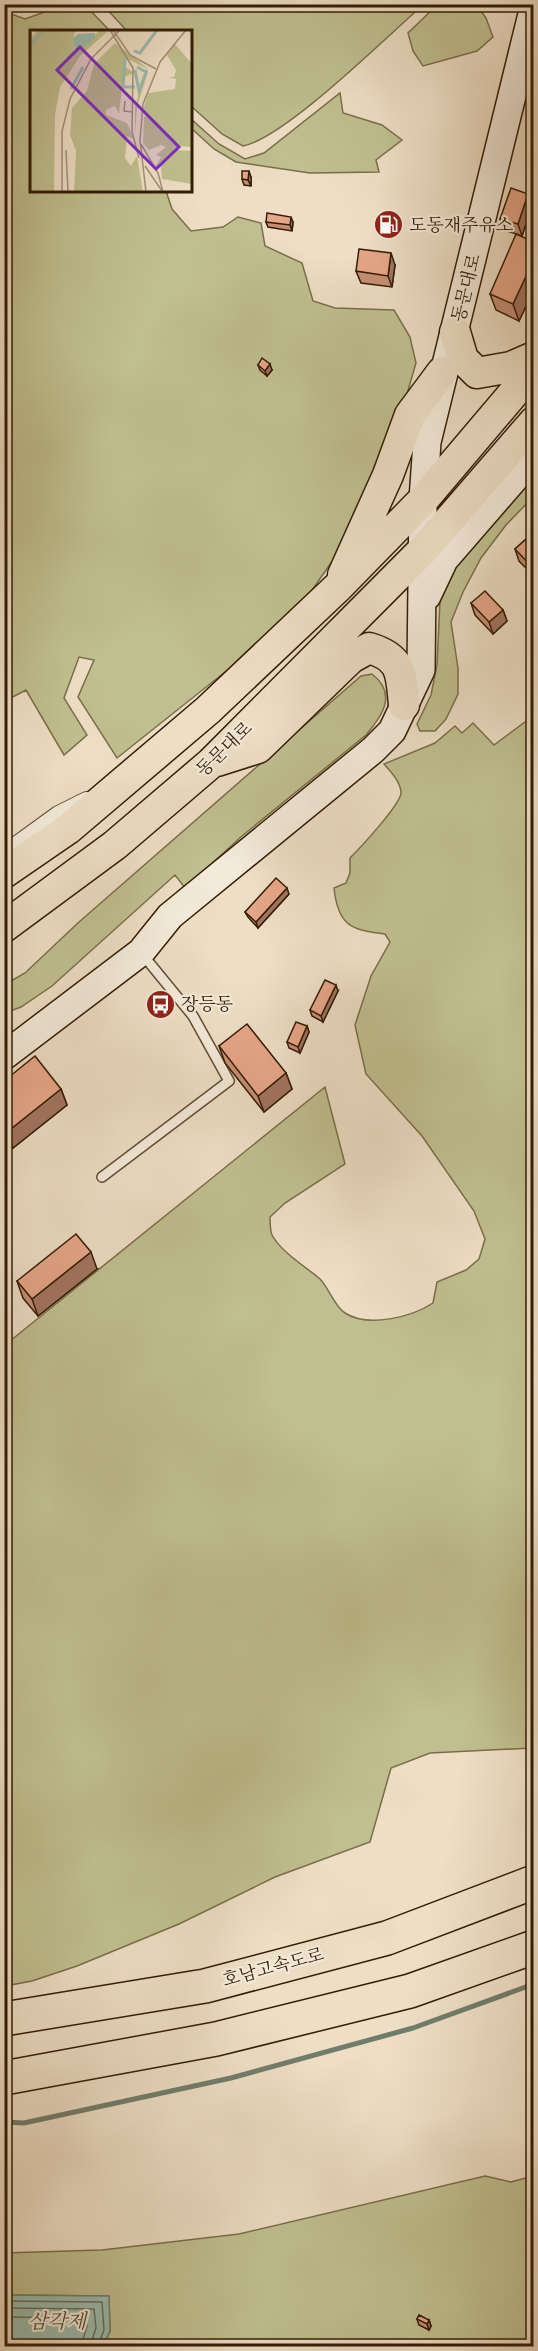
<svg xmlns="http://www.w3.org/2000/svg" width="538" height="2351" viewBox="0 0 538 2351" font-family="'Libre Caslon Text','Noto Serif KR',serif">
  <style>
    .green { fill: #c0bf8f; stroke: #7a6e4a; stroke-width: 1.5 }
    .water { fill: #9abdaf; stroke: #717d6b; stroke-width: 1.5 }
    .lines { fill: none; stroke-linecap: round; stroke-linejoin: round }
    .shore { stroke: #666c5a; stroke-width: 1.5 }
    .stream { stroke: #717d6b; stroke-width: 5 }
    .lane-casing { stroke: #624c35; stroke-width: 12 }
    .street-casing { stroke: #624c35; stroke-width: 22 }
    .secondary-casing { stroke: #331c05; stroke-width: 30 }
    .primary-casing { stroke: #331c05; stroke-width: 33 }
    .highway-casing { stroke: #331c05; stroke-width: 36 }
    .lane { stroke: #f3ead9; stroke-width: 9 }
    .street { stroke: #f3ead9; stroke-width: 20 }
    .secondary { stroke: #f3ead9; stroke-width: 27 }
    .primary { stroke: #eddec5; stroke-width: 30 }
    .highway { stroke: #eddec5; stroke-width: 33 }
    .wall { fill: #c68f75; stroke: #331c05; stroke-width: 1.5 }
    .shaded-wall { fill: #a1745f; stroke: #331c05; stroke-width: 1.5 }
    .building { fill: #e6a688; stroke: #331c05; stroke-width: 1.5 }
    .labels { text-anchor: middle; stroke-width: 4.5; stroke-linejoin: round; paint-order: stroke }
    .poi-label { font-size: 18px; fill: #331c05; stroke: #f3ead9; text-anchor: start }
    .street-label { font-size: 18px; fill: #331c05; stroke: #f3ead9 }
    .water-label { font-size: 20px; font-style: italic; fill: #524c38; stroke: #f3ead9 }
    .inset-river { fill: none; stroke: #9abdaf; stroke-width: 3 }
    .inset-road { fill: none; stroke: #a39078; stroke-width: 1.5 }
    .view { fill: #7b2cbf; fill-opacity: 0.15; stroke: #7b2cbf; stroke-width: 3 }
    .inset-edge { fill: none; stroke: #331c05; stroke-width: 3 }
  </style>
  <rect width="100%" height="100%" fill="#eddec5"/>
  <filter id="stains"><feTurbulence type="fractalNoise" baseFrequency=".00333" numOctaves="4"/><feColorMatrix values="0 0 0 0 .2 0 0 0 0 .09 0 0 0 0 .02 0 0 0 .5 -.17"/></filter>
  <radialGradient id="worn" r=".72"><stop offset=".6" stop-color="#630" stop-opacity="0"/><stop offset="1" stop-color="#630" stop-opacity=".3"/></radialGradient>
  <path class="green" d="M5,5L8,13L25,19L64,5H85L110,31L32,32V190L166,191L172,209L191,231L223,227L238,217L261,223L265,246L302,263L313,301L335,308L394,310L410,337L416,363L386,467L347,540L303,603L264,641L117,758L78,697L94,660L79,657L64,698L87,735L64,755L26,690L5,701Z
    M103,5H423C386,37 285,138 243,146L222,134L191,106L190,32L127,31Z
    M437,5H477L486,18L493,37L477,51L423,66L413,51L408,33Z
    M340,93L343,113L382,125L402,140L376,160L379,172L310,173L236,162L214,149L191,128V119L219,144L245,159L264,153Z
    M533,469V497L506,525L481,558L463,592L451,622L458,668V694L446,719L435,731H420L417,724L431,695L437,665L440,601L453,566Z
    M372,674C398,694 382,716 366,735L242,836L185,888L175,875L52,986L21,1007L5,1013L4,985L25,973L79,922L361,676Z
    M533,716V1748L430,1753L391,1768L370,1842L275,1877L179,1924L77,1966L32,1981L5,1986V1345L325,1087L345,1164L285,1203L270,1217C270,1222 270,1230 272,1235C282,1253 305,1266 320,1279C329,1288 334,1306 345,1313C368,1328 412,1317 433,1303L437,1282L466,1270L479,1259L485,1239L474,1211L422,1136L366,1074L355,1025L371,976L390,942L385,934C350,930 338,925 334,888L346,883L350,873V858C360,848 402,803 401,792C400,781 391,772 384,764L435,743L455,726L462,733L473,723L494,745Z
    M485,2176L511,2182L533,2176V2346H103L110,2331L109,2296L5,2295L4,2253L102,2250L239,2234Z"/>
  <path class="water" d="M5,2295L109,2296L110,2331L103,2346H5Z"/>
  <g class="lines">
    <path class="shore" d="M4,2301L102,2302L104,2330L98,2346
      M4,2308L94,2309L96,2328L90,2346
      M4,2317L85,2318L87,2326L81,2346"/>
    <path class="stream" d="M4,2122L24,2123L231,2078L413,2028L534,1984"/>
    <defs>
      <path id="lane" d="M102,1177L229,1081L193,1016L143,955"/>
      <path id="street" d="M4,856L59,816L87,802"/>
      <path id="secondary" d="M427,596L444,560L534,456
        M4,1056L141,952L170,916L373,750L392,731L421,670L423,500L427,442L534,6"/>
      <path id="primary" d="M455,332L463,359L477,373L511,367L534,357
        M343,575L388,475L410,415L442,372
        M217,761L258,748L351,658L369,648C403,658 401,674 404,705
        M4,873L68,829L208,710L339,586L423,500L534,369
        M4,927L115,845L211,763L424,549L534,422"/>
      <path id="highway" d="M4,2019L205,1986L387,1938L534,1882
        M4,2078L216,2039L410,1991L534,1947"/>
    </defs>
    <use href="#lane" class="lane-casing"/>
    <use href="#street" class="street-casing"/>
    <use href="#secondary" class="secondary-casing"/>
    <use href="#primary" class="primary-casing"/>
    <use href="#highway" class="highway-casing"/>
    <use href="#lane" class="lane"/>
    <use href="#street" class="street"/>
    <use href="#secondary" class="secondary"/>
    <use href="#primary" class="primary"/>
    <use href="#highway" class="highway"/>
  </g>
  <path class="wall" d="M251,177V186L244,185L242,179Z
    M528,194L532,205L522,236L504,230L500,219Z
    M534,220V289L519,321L496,310L490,294L533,242L530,239L526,228Z
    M266,222H293L292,231L268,227Z
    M395,265L392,287L361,283L356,271Z
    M258,365L272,370L267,376L260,370Z
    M534,532V576L519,561L515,549Z
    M471,603L503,610L507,621L493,634L475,615Z
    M289,894L258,928L248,917L245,912Z
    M338,991L323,1022L312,1016L310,1010Z
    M307,1026L309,1032L300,1053L289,1048L287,1042Z
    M219,1046L286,1073L292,1089L264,1112L225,1063Z
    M4,1081L61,1089L67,1105L13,1148L4,1137Z
    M97,1269L38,1316L23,1298L17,1281Z
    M417,2319L429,2320L431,2326L429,2330L419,2325Z"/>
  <path class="shaded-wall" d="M249,171L251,177V186L248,180Z
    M528,194L532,205L522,236L518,224Z
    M291,217L293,222L292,231L290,225Z
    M391,253L395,265L392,287L388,276Z
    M534,259V289L519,321L513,304Z
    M270,364L272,370L267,376L265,371Z
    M503,610L507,621L493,634L489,622Z
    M287,888L289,894L258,928L256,922Z
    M336,985L338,991L323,1022L321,1016Z
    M307,1026L309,1032L300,1053L298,1047Z
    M286,1073L292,1089L264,1112L258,1096Z
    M61,1089L67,1105L13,1148L7,1132Z
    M91,1252L97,1269L38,1316L32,1299Z
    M429,2320L431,2326L429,2330L427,2324Z"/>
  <path class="building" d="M242,171H249L248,180L242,179Z
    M511,188L528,194L518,224L500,219Z
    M267,213L291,217L290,225L266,222Z
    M534,220V234L526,228Z
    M516,234L534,242V259L513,304L490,294Z
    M359,249L391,253L388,276L356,271Z
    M262,358L270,364L265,371L258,365Z
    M534,532V569L515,549Z
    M485,591L503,610L489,622L471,603Z
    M276,878L287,888L256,922L245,912Z
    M325,980L336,985L321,1016L310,1010Z
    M296,1022L307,1026L298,1047L287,1042Z
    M247,1024L286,1073L258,1096L219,1046Z
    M35,1056L61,1089L7,1132L4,1128V1081Z
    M76,1234L91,1252L32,1299L17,1281Z
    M419,2315L429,2320L427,2324L417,2319Z"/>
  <defs>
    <symbol id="fuel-disc" viewBox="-11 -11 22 22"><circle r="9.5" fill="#8f2418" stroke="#f3ead9"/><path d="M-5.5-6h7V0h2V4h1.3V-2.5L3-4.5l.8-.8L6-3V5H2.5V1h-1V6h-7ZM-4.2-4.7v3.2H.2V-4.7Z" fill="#fff"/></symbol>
    <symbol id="bus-disc" viewBox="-11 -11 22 22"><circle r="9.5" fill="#8f2418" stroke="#f3ead9"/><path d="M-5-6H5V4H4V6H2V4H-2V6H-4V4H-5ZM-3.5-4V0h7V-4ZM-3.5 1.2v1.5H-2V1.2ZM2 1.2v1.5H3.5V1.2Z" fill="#fff"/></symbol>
  </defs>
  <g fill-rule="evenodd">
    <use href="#fuel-disc" x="372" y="208" width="33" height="33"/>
    <use href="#bus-disc" x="144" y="988" width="33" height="33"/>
  </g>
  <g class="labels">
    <g class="poi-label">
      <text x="409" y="231">도동재주유소</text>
      <text x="181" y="1010">장등동</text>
    </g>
    <g class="street-label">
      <text transform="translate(466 288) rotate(-76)" y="6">동문대로</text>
      <text transform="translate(224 749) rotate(-44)" y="6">동문대로</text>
      <text transform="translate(273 1967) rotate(-15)" y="6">호남고속도로</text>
    </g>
    <g class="water-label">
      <text x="57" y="2328">삼각제</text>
    </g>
  </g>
  <g transform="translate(30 30)">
    <rect width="162" height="162" fill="#eddec5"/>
    <path d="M0,0L3,7L7,0H46L42,10L47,24L70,0L77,2L50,26L30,57L25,85L24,162H0ZM85,13L116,37L118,42L107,77L105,104V77L116,38L96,28L95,37L104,43L93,47L89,84L85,76L76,80V85L97,93L104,109L97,106L95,128L101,136L107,126L113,162H44L46,121L40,105L42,78L57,61L64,34ZM145,14L162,34V117L148,116L145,120L162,121V154L132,149L131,137L126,136L131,127L126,125L136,117L131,115L119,120L113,113L114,87L120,85L113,80L118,63L145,59L146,49L138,47H144L146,40L137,25Z" fill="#c0bf8f"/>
    <path d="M65,3V8L47,24L42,9L48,4Z" fill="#9abdaf"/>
    <path class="inset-river" d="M0,16L13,1M104,21L110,23L127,0M95,29L93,57H105M105,40L109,61L116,42L107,37M41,59L53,37"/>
    <path class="inset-road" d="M80,0L103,38L102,102L109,128M83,0L100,25L126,39M95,71L94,81L103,82M111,114L128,143L133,162M36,120L38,162M115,136L132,161M32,162V101L40,69L61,29L90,0M116,162L110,110L113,74L130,32L156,0"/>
    <path class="view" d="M50,17L149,117L126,139L27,40Z"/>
    <rect width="162" height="162" class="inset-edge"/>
  </g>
  <rect width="538" height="2351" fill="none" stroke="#eddec5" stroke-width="24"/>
  <rect x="6" y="6" width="526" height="2339" fill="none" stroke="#331c05" stroke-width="3"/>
  <rect x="12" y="12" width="514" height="2327" fill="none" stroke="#331c05" stroke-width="1.5"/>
  <rect width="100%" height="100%" filter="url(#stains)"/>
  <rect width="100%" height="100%" fill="url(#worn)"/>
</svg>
